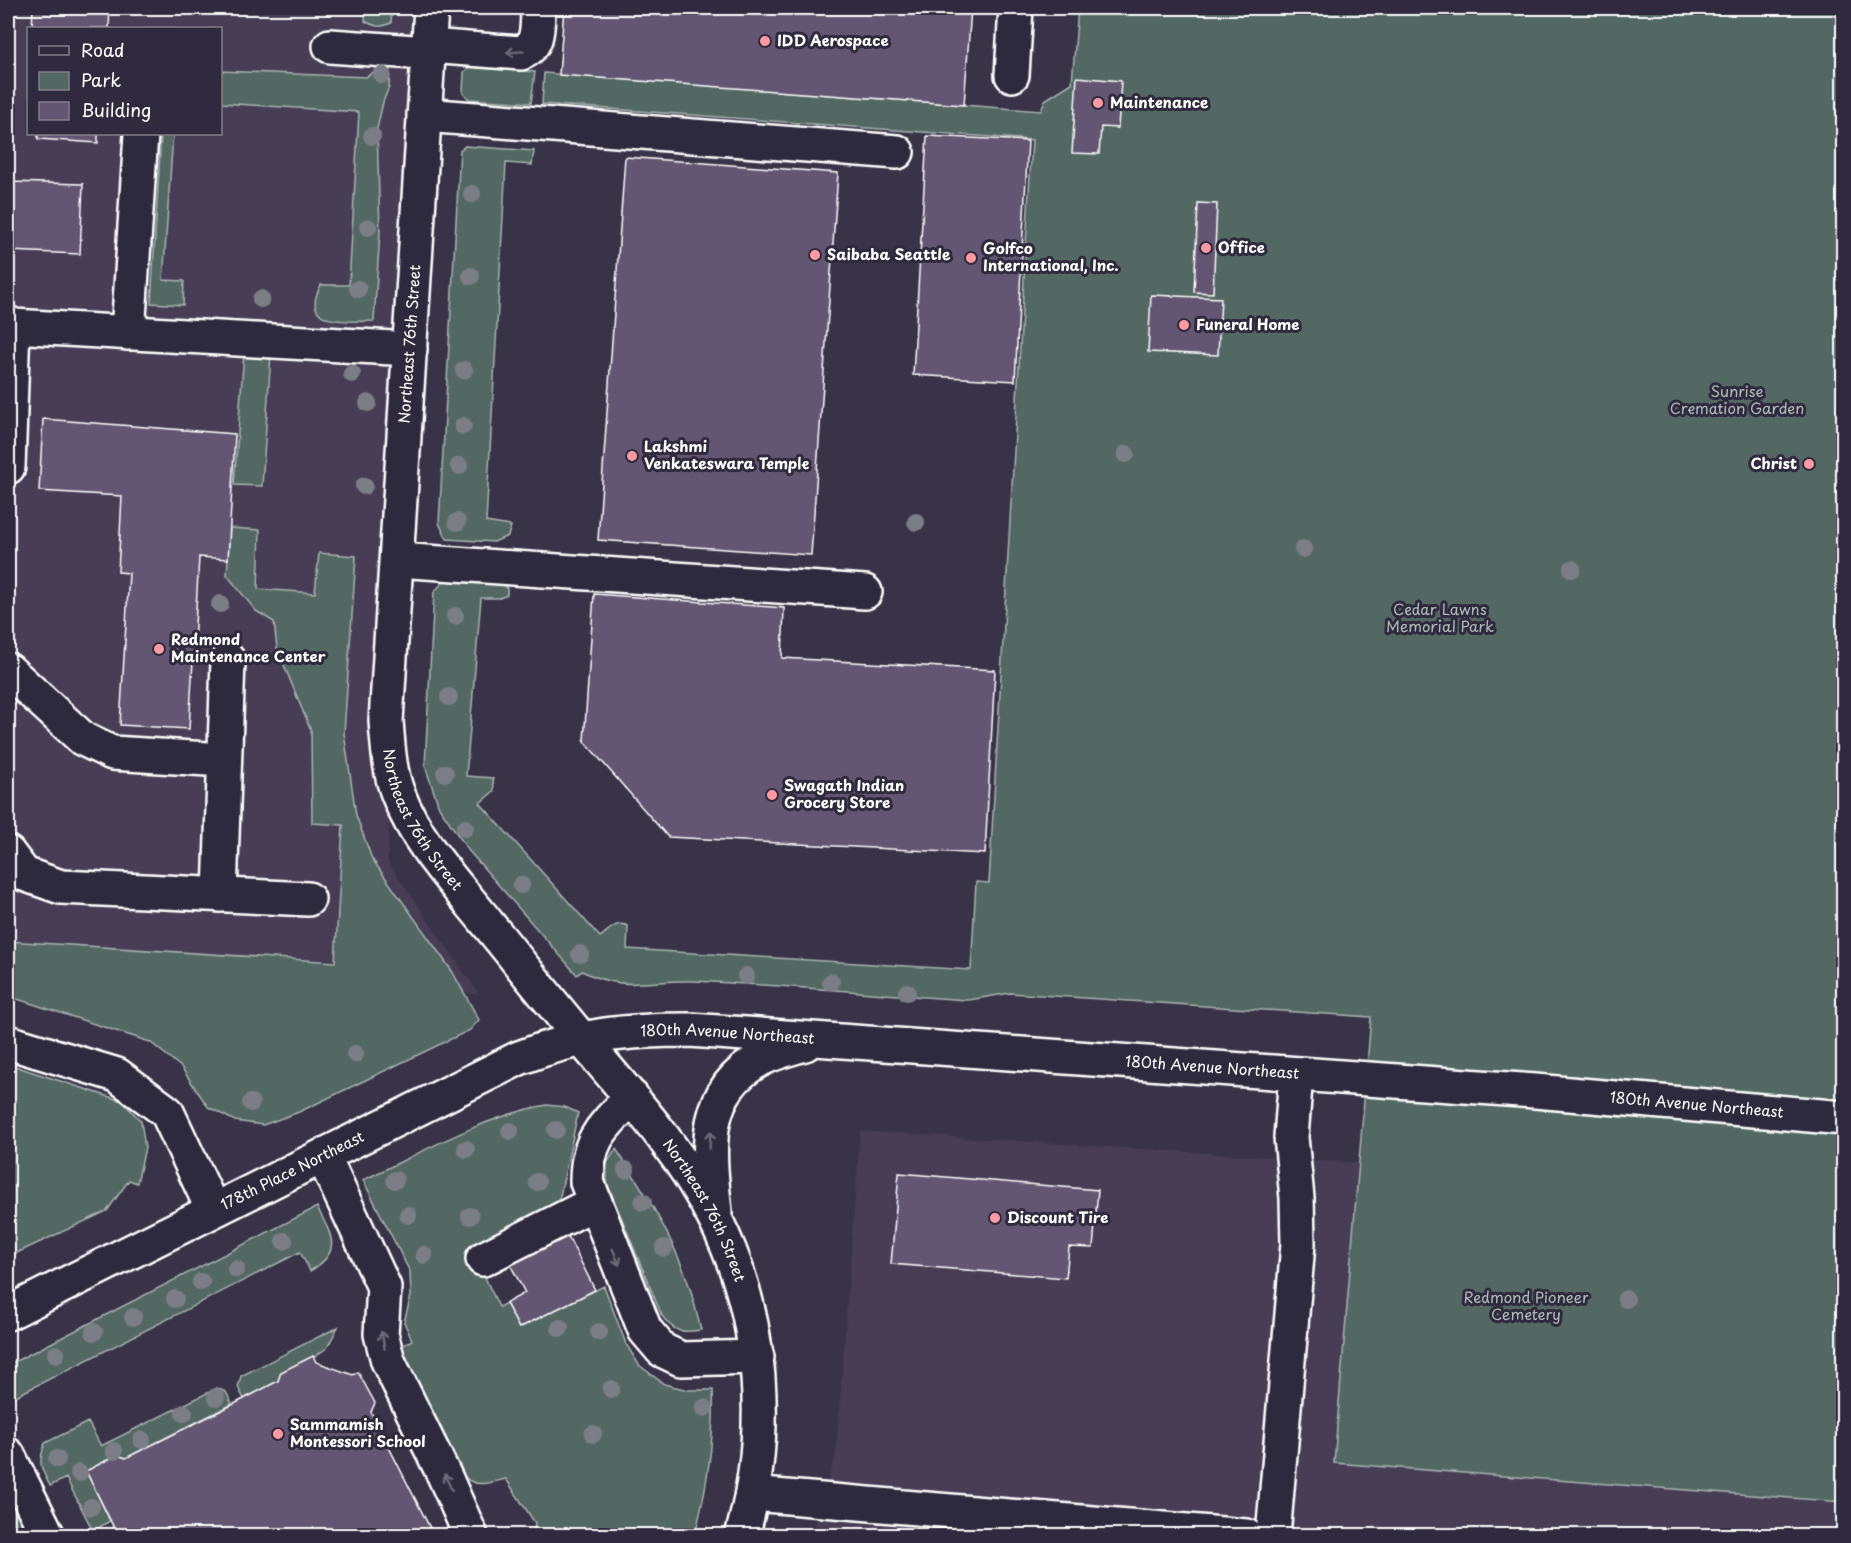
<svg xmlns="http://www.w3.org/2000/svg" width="1851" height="1543" viewBox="0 0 1851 1543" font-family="'Playpen Sans',sans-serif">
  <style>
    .built { fill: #463e55; fill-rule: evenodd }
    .green { fill: #536863; stroke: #a9b4b1; stroke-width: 1.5 }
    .building { fill: #635672; stroke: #fff; stroke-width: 1.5 }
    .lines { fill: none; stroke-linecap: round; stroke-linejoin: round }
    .minor-casing { stroke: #fff; stroke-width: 38 }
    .minor { stroke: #2f2a3d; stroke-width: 33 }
    .tree { fill: #7c7e86 }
    .oneway { stroke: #6d6a77 }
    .poi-dot { fill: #ff9aa2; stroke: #2f2a3d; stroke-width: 2 }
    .labels { text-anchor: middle; stroke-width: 6; stroke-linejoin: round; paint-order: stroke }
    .poi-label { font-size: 15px; font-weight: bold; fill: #fff; stroke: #2f2a3d; text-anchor: start }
    .street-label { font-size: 15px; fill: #fff; stroke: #2f2a3d }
    .park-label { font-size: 15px; fill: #b2bbb9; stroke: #2f2a3d }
  </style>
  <rect width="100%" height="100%" fill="#393348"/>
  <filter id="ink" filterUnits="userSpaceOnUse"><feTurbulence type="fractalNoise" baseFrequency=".0167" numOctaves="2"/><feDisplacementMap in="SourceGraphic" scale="12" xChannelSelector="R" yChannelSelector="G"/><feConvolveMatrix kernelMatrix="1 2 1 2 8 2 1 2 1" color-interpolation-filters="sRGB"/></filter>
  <g filter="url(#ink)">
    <path class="built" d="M8,8H421L393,607L388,862L479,994L8,978ZM28,28H220V134H28Z
      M860,1131L1359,1163L1334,1463L1844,1502L1843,1536H812L836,1454Z"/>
    <path class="green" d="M366,8H392L391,23C380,28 376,27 365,21Z
      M1078,8H1843V1502L1334,1463L1371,1017L1010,993L969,1000C876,994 783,985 690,981C647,980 623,992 582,971L577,975L468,850L439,807L425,766L434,592L445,580L502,583L507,588V595L500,598H481L466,776L493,778L494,791L480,803L600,937C610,930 616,920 628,926L627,949L971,970L976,882L989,883L1032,140L542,104L544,73L1041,111L1045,100L1072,83Z
      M374,56L390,66L389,87L383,102L377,129L380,232L374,321C349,321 298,327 321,285H349L359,112L221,103L220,71L366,77L375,71Z
      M469,67L535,72L531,103L469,99L463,93L464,72Z
      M161,134H173L163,280L184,281L183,305L151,303Z
      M465,146L534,151L532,165L506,163L486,522L511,526L508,536L494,542L447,539L439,523L460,150Z
      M244,352L271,354L262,486L234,485Z
      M230,528L260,530L258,589L315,593L319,553L356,556L344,733L356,815L372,859L452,971L479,1020L470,1030L299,1112L263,1125L235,1121L208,1107L181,1067L150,1042L8,996V941L335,962L343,825L312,823L311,731L277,648L274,622L256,611L227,575Z
      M8,1064L122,1101L141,1121L145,1148L137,1183L129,1180L107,1211L8,1257Z
      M547,1105L565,1107L578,1113L560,1196L554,1209L472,1250L499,1307L506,1303L519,1328L604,1286L626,1344L639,1365L664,1384L688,1390H713C715,1440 707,1487 695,1535H533L535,1523L506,1479C495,1481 481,1487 470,1481C451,1471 410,1372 399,1348L412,1340L404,1322L411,1296L410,1272L363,1180C421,1153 484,1116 547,1105Z
      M616,1149C645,1192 672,1235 689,1285C694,1300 697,1315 701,1330C681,1333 675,1333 662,1316L607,1183V1163Z
      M317,1207C331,1235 344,1251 310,1271L300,1252L8,1400V1365Z
      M338,1327L327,1348L278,1381L244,1399L238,1387L241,1376Z
      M217,1388L226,1392L232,1404L126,1458L117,1455L86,1471L110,1521L93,1531L66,1478L50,1486C40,1467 38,1463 45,1443L88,1422L101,1446Z
      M8,1490L29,1535H10L8,1529Z"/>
    <path class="building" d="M33,8H110L109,28H32Z
      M564,8H971L964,105L559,75Z
      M1077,77L1121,81L1118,128L1101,127L1099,154L1072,153Z
      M38,134H98V143L38,139Z
      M927,136L1028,141L1015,381L913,375Z
      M625,157L838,173L811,555L598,540Z
      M8,182L83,184L80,254L8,251Z
      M1198,203L1217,204L1213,293L1194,292Z
      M1151,295L1221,298L1218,355L1148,352Z
      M43,419L235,434L228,559L199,557L189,729L120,725L129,573L118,572L122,496L39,491Z
      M594,594L784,608L782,658L995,670L985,854L668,837L584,741Z
      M899,1173L1098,1190L1093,1248L1069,1247L1066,1278L891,1264Z
      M567,1234L595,1290L519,1328L506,1303L525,1293L509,1262Z
      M313,1356L316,1362L353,1375L358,1372L375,1403L371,1412L430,1528L414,1536H118L86,1471L117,1455L126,1458L240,1401L278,1381L281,1372Z"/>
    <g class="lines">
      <defs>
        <g id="minor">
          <path id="s1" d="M431,8L386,721C388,745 389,771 398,794C417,844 456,884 488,924C519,962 549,1000 580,1037C629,1095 682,1152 716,1221C764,1317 771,1432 742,1536"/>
          <path d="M330,46L428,53"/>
          <path d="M429,46L521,53C540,46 537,25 538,8"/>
          <path d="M1012,75L1016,8"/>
          <path d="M424,115L897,152"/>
          <path d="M8,323L13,326L410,349"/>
          <path d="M128,333L141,134"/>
          <path d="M8,467L13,326"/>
          <path d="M397,560L865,592"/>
          <path d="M8,670L83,739L112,753L224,760"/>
          <path d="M8,853L24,874L61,887L308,899"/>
          <path d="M220,895L228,660"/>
          <path d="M8,1042L117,1075L167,1112L213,1210"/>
          <path d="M632,1097C603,1127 587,1138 587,1182L645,1330L662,1350L681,1359L757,1357"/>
          <path d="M323,1156L384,1287L381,1334L388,1361L445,1477L471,1536"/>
          <path d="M715,1212C709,1153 699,1092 761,1059C775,1052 790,1048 805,1044"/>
          <path d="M483,1259L594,1203"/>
          <path id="s2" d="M8,1313L519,1058C578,1035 627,1030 690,1030L1535,1091L1844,1118"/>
          <path d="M8,1455L48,1536"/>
          <path d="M752,1494L1246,1536"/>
          <path d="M1273,1536L1298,1244L1297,1198L1291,1137L1296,1074"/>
        </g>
      </defs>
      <use href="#minor" class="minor-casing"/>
      <use href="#minor" class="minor"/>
    </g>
    <g class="tree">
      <circle cx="382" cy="75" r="9"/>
      <circle cx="372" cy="136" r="9"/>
      <circle cx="472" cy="194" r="9"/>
      <circle cx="368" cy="227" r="9"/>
      <circle cx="471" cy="276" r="9"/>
      <circle cx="358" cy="289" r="9"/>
      <circle cx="261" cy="299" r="9"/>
      <circle cx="464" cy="370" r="9"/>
      <circle cx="352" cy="374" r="9"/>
      <circle cx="368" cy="403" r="9"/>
      <circle cx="463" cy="426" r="9"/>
      <circle cx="1126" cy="454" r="9"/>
      <circle cx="459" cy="466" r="9"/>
      <circle cx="364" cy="486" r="9"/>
      <circle cx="457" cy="522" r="9"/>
      <circle cx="916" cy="522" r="9"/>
      <circle cx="1303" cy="549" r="9"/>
      <circle cx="1572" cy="569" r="9"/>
      <circle cx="220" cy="604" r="9"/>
      <circle cx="455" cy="616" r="9"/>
      <circle cx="449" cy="697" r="9"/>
      <circle cx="445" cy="773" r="9"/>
      <circle cx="465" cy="828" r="9"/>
      <circle cx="521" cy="885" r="9"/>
      <circle cx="580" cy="954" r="9"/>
      <circle cx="746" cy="976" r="9"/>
      <circle cx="831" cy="982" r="9"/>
      <circle cx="907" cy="992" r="9"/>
      <circle cx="355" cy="1054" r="9"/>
      <circle cx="251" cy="1103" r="9"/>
      <circle cx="556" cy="1130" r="9"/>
      <circle cx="510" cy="1131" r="9"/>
      <circle cx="466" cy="1149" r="9"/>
      <circle cx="626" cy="1170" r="9"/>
      <circle cx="395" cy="1180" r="9"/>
      <circle cx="537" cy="1182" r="9"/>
      <circle cx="643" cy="1202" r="9"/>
      <circle cx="408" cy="1215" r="9"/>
      <circle cx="470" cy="1216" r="9"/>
      <circle cx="284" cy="1241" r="9"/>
      <circle cx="664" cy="1248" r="9"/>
      <circle cx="424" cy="1255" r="9"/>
      <circle cx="236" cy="1269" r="9"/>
      <circle cx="201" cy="1282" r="9"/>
      <circle cx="175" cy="1299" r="9"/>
      <circle cx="1626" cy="1299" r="9"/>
      <circle cx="133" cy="1317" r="9"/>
      <circle cx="560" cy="1328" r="9"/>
      <circle cx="94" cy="1332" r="9"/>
      <circle cx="599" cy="1332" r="9"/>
      <circle cx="56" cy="1354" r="9"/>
      <circle cx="611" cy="1389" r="9"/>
      <circle cx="216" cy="1397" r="9"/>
      <circle cx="704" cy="1408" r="9"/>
      <circle cx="184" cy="1413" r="9"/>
      <circle cx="593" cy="1434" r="9"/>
      <circle cx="142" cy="1440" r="9"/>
      <circle cx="114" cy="1451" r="9"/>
      <circle cx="57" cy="1459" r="9"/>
      <circle cx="79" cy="1473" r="9"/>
      <circle cx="91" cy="1507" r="9"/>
    </g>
    <defs><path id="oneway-shaft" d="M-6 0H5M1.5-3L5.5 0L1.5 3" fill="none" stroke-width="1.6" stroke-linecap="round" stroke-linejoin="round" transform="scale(1.5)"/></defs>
    <g class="oneway">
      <use href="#oneway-shaft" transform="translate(515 52) rotate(175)"/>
      <use href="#oneway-shaft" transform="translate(710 1140) rotate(-87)"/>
      <use href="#oneway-shaft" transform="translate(616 1257) rotate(68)"/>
      <use href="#oneway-shaft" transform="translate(383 1340) rotate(-101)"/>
      <use href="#oneway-shaft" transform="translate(448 1482) rotate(-115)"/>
    </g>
  </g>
  <g class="poi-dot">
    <circle cx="765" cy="41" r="6"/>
    <circle cx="1098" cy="103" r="6"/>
    <circle cx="1206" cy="248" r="6"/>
    <circle cx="815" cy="255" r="6"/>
    <circle cx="971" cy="258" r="6"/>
    <circle cx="1184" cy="325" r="6"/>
    <circle cx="632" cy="456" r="6"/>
    <circle cx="1809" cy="464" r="6"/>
    <circle cx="159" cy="649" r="6"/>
    <circle cx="772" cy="795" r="6"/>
    <circle cx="995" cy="1218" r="6"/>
    <circle cx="278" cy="1434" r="6"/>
  </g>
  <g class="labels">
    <g class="poi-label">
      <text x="777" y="46">IDD Aerospace</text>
      <text x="1110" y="108">Maintenance</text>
      <text x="1218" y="253">Office</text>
      <text x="983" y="254">Golfco<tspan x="983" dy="17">International, Inc.</tspan></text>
      <text x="827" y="260">Saibaba Seattle</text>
      <text x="1196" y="330">Funeral Home</text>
      <text x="644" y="452">Lakshmi<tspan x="644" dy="17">Venkateswara Temple</tspan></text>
      <text x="1797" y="469" text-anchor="end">Christ</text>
      <text x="171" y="645">Redmond<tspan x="171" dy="17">Maintenance Center</tspan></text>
      <text x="784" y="791">Swagath Indian<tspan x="784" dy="17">Grocery Store</tspan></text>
      <text x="1007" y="1223">Discount Tire</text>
      <text x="290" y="1430">Sammamish<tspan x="290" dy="17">Montessori School</tspan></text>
    </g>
    <g class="street-label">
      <text transform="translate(410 344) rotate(-86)" y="5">Northeast 76th Street</text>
      <text dy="5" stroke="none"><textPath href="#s1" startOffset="822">Northeast 76th Street</textPath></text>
      <text dy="5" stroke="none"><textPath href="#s2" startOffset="783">180th Avenue Northeast</textPath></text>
      <text dy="5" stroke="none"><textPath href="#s2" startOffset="1269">180th Avenue Northeast</textPath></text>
      <text dy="5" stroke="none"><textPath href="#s2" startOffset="1755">180th Avenue Northeast</textPath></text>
      <text dy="5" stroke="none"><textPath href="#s2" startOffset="318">178th Place Northeast</textPath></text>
      <text dy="5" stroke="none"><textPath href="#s1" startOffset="1308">Northeast 76th Street</textPath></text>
    </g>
    <g class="park-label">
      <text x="1737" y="397">Sunrise<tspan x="1737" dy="17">Cremation Garden</tspan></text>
      <text x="1440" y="615">Cedar Lawns<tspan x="1440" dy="17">Memorial Park</tspan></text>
      <text x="1526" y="1303">Redmond Pioneer<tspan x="1526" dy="17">Cemetery</tspan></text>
    </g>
  </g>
  <rect width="1851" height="1543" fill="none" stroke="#2f2a3d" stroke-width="30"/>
  <rect x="15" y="15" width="1821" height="1513" fill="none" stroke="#fff" stroke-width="2" filter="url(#ink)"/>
  <rect x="27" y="27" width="195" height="108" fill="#2f2a3d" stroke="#827f8b" stroke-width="1.5"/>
  <rect x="39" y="46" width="30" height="9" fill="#2f2a3d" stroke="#827f8b" stroke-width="1.5"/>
  <text x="81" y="57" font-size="18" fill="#ffffff">Road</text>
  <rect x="39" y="72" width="30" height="18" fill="#536863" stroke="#827f8b" stroke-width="1.5"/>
  <text x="81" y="87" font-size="18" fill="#ffffff">Park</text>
  <rect x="39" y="102" width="30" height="18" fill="#635672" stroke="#827f8b" stroke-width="1.5"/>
  <text x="81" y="117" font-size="18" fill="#ffffff">Building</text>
</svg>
